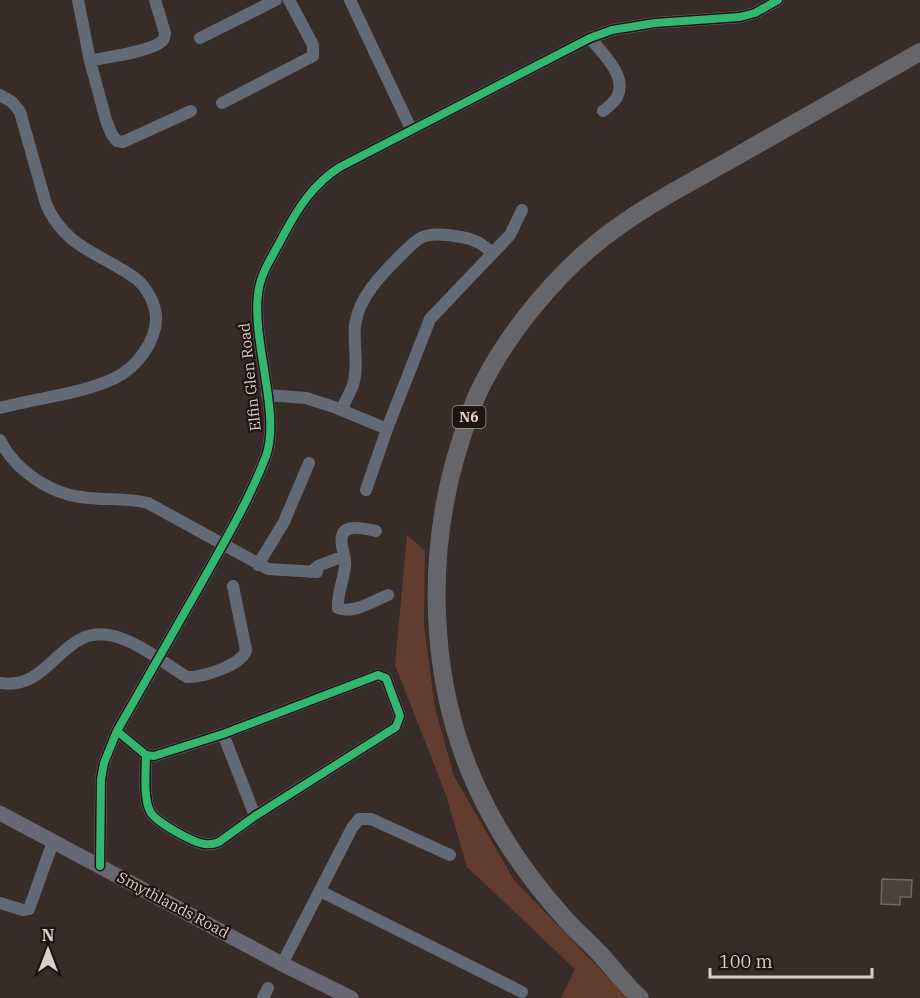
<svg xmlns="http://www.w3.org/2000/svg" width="920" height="998" viewBox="0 0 920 998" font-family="'IBM Plex Serif',serif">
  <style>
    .green { fill: #623c2e }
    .building { fill: #4b423e; stroke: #726864; stroke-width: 1.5 }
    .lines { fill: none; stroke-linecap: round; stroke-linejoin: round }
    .minor { stroke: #646a75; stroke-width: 12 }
    .major { stroke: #676873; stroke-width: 15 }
    .highway { stroke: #66656a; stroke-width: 18 }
    .cycleway-casing { stroke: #1e1410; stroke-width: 11 }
    .cycleway { stroke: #33b770; stroke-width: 8 }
    .labels { text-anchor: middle; stroke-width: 4.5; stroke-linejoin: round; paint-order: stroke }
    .shield { fill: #1e1410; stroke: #a49692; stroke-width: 1.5 }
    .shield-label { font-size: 14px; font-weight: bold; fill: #ddcec9 }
    .street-label { font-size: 15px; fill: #ddcec9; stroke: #1e1410 }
  </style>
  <rect width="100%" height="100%" fill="#372c27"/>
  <path class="green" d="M407,535L425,551L424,625L435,708L454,776L514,880L628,998H561L575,969L467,867L446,795L395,665Z"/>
  <path class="building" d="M882,879L912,880L911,897H900V905L881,904Z"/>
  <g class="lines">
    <path class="minor" d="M78,0L90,61L106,120L112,135L117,141L123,142L191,111
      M350,0L411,129
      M200,38L276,0
      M590,38C602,53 628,76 617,97C614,103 608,107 603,111
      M90,61C107,57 148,52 161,42C165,39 164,38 165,33L155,0
      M0,95L12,102L20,112L46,204C65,248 100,253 135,278C147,287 155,303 156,317C157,341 136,368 115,378C82,394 36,398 0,408
      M222,103L313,56V45L289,0
      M267,395L306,398L334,407L387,429
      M341,410C345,402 350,393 353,385C359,366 353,344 355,325C359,297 381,275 400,256C417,239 422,232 447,235C465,237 480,239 492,254
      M0,440C16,472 53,496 89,498C109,500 128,498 148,503L268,569L317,572
      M366,490L387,429L430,319L510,235L522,210
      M376,531C361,528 338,521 342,546C343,553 346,559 345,565C344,580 337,593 338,608C352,615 375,600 388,595
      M258,565L284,522L309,463
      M311,572L318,566L344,556
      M0,683C52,692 61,622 114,636C140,643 164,663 187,677C201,678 243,665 246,650L233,586
      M117,731L146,755L154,756L223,734L378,675L386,678L400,716L396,727L255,816L219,842C214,844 210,845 205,844C194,843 155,822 150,811C143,798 146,770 146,755
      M223,734L255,816
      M100,866L101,779L104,763L117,731C144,684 171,637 198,589C222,546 248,503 266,456C281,415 252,342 258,294C260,273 274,254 283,236C298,208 313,184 340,167L590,38L612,30L655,23L740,17L755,13L778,0
      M320,891L522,992
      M0,903L23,910L29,909L53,842
      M282,964L352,828L359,819H371L450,855
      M263,998L268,988"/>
    <path class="major" d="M0,813L282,964L351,998"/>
    <path class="highway" d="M640,998C626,985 615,971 602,956C591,944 578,933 567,921C536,887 509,850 488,810C429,700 423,563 459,446C466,424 473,401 484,381C509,333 551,281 593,246C633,212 684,186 730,160C793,124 857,88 920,52"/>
    <defs>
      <path id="cycleway" d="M117,731L146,755L154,756L223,734L378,675L386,678L400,716L396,727L255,816L219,842C214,844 210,845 205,844C194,843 155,822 150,811C143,798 146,770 146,755
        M100,866L101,779L104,763L117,731C144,684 171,637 198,589C222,546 248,503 266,456C281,415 252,342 258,294C260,273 274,254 283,236C298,208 313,184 340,167L590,38L612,30L655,23L740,17L755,13L778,0"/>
    </defs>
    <use href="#cycleway" class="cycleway-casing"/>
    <use href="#cycleway" class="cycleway"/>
  </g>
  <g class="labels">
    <rect class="shield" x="452.5" y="406" width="33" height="22" rx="4.5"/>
    <g class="shield-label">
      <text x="469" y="422">N6</text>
    </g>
    <g class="street-label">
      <text transform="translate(250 377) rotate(-96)" y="5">Elfin Glen Road</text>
      <text transform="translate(173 905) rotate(28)" y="5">Smythlands Road</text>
    </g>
  </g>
  <g transform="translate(48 950)" stroke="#1e1410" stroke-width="4.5" paint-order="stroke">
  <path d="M0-4.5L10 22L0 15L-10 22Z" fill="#ddcec9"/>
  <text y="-9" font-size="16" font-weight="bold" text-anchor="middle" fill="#ddcec9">N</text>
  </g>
  <path d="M710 968v9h162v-9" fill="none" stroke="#ddcec9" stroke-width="3"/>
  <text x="719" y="968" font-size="18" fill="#ddcec9" stroke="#1e1410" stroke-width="4.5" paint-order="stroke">100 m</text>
</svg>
